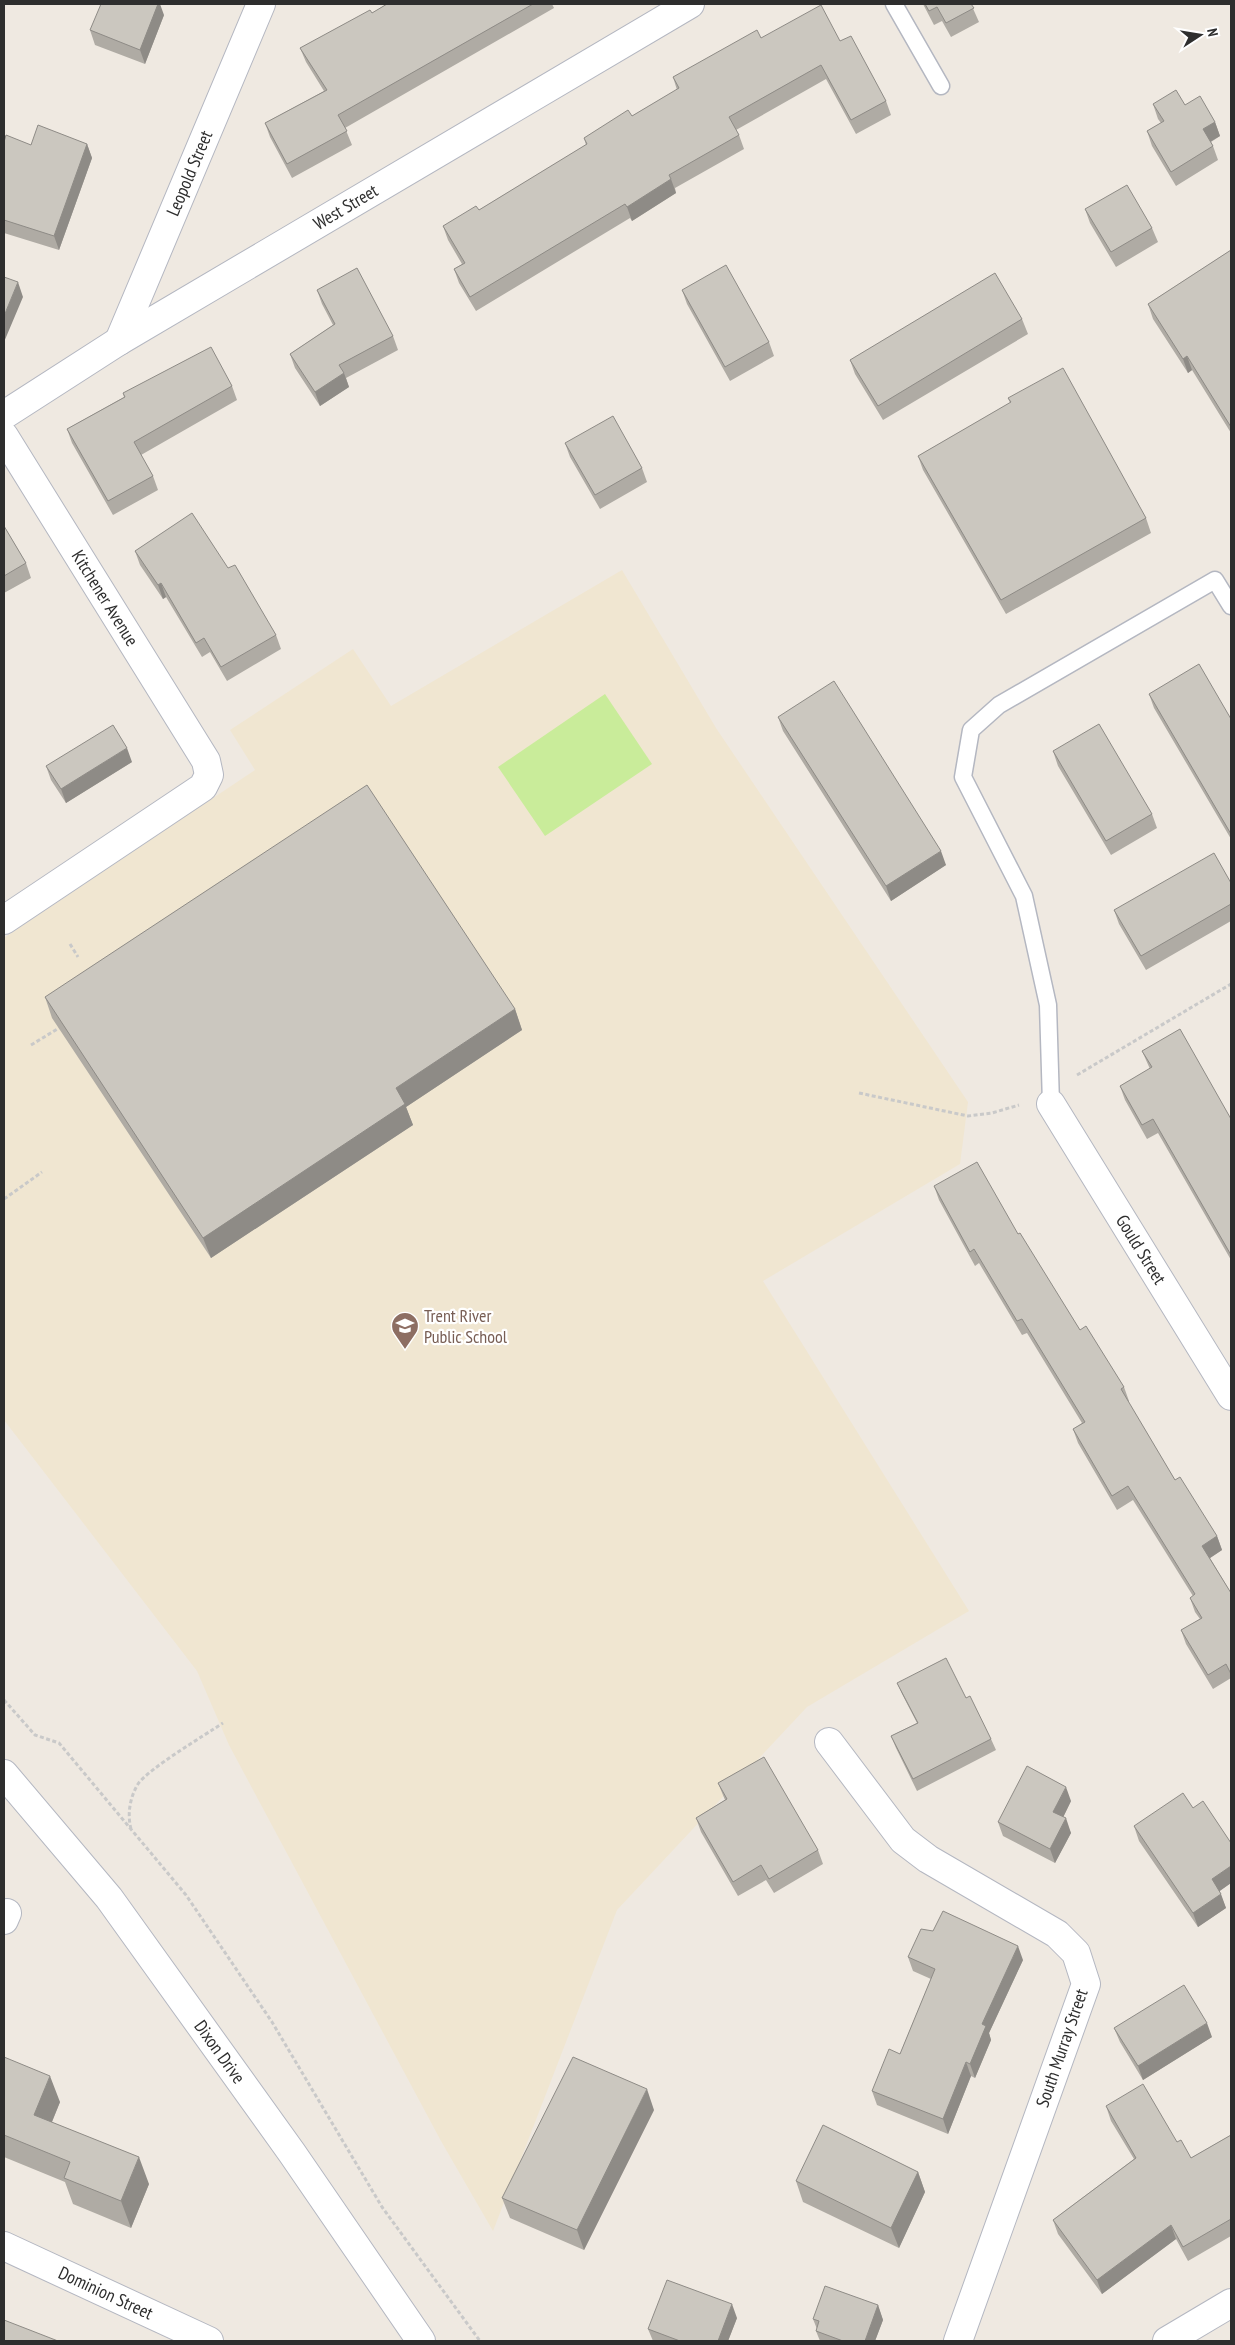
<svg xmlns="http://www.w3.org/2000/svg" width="1235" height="2345" viewBox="0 0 1235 2345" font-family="'PT Sans Narrow',sans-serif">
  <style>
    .education { fill: #f0e6d1 }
    .pitch { fill: #c9ec9a }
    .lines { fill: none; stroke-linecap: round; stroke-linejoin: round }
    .lane-casing { stroke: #b4b7c1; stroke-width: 19 }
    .street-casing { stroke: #b4b7c1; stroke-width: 30 }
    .secondary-casing { stroke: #b4b7c1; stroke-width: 30 }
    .path { stroke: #c9c9c9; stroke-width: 3; stroke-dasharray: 4 2.5; stroke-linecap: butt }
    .lane { stroke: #fff; stroke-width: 16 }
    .street { stroke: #fff; stroke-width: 28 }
    .secondary { stroke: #fff; stroke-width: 28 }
    .wall { fill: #afaba4 }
    .shaded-wall { fill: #8e8b86 }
    .building { fill: #cbc7bf; stroke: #8e8b86 }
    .labels { text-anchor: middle; stroke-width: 4.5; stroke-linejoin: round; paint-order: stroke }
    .street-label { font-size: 18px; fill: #2e2e2e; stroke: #fff }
    .education-label { font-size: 18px; fill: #785e54; stroke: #fff; text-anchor: start }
  </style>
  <rect width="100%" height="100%" fill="#efe9e1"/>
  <path class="education" d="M622,570L716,728L968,1102L960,1164L763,1281L969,1611L807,1707L617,1910L493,2231L441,2141L229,1745L197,1671L4,1420V938L255,770L230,730L353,649L391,706Z"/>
  <path class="pitch" d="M605,694L652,764L545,836L498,767Z"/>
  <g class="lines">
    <defs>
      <path id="lane" d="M894,4L941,86
        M1051,1104L1048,1005L1024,896L963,777L971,730L999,705L1215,580L1231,606"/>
      <g id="street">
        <path id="s1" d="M119,341L261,4"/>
        <path id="s2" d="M4,436L206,761L209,775L203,787L4,920"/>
        <path id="s3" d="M1051,1104L1231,1396"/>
        <path d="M829,1742L903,1840L928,1859L1057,1934L1076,1953L1086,1984L958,2341"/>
        <path d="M4,1920L7,1913"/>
        <path id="s4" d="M4,2246L209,2341"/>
      </g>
      <g id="secondary">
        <path id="s5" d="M4,415L119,341L690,4"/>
        <path id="s6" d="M4,1774L109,1898L292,2153L421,2341"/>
        <path d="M1167,2341L1231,2303"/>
      </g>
    </defs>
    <use href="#lane" class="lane-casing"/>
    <use href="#street" class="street-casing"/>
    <use href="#secondary" class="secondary-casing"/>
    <path class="path" d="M70,944L78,957
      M31,1045L59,1028
      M1077,1075L1231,984
      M859,1093L968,1116L992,1113L1019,1105
      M4,1199L42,1172
      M4,1700L35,1735L59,1743L186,1895L272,2022L382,2207L480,2341
      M131,1829C127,1814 130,1797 138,1784C148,1769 205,1735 223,1723"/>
    <use href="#lane" class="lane"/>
    <use href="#street" class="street"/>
    <use href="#secondary" class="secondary"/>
  </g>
  <path class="wall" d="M387,4H552L554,8L345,128L352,145L292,178L270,137L265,123L324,91L306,62L300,48L372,13Z
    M923,4H971L979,22L951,37L942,21L934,25Z
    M164,15L145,64L95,45L90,30Z
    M761,38L840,41L886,101L891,115L856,134L826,79L736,130L739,135L744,149L675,188L676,193L632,221L630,218L476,311L459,283L454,269L462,264L448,240L443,226L479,210L586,145L584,138L632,116L677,90L673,77Z
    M1153,104L1185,105L1215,122L1220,136L1211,142L1213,146L1218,160L1176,186L1152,146L1147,131L1161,123L1158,119Z
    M4,142L31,145L87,144L92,158L59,250L4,233Z
    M1085,209L1152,228L1158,242L1116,267L1090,223Z
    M1231,250V433L1192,370L1188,373L1153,319L1148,304Z
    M317,290L393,336L398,350L346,378L349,387L320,406L295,368L290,354L333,325L322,304Z
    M682,290L769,342L774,356L730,381L687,304Z
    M1022,319L1028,334L883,420L855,374L850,360Z
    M232,386L237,400L141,455L153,476L158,490L113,515L72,443L67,429L124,397L123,393Z
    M1008,398L1146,518L1151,533L1006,614L923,470L918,456L1010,403Z
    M565,443L642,468L647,482L600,509L570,457Z
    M4,526L26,563L31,578L4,593Z
    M135,551L228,568L276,635L281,649L227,681L210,652L202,657L166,597L163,599L140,565Z
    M1149,694L1231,719V839L1154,708Z
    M778,717L946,865L891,901L783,731Z
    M1053,751L1152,814L1157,828L1111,855L1058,766Z
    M132,762L66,803L51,780L46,766Z
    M1231,883V921L1146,970L1119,924L1114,910Z
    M45,997L515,1009L522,1030L406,1107L413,1125L211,1258L52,1018Z
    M1142,1051L1231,1119V1260L1158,1133L1147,1139L1125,1100L1120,1086L1150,1069Z
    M934,1186L1018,1234L1080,1330L1124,1387L1129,1401L1128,1402L1175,1480L1217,1536L1222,1550L1210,1558L1231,1593V1678L1213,1689L1186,1644L1181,1630L1200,1619L1195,1612L1190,1598L1193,1596L1133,1500L1117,1510L1078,1443L1073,1429L1082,1423L1027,1333L1022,1335L979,1263L975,1266L939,1200Z
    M897,1683L966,1698L991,1739L996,1750L917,1791L896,1748L891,1736L917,1723L902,1694Z
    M718,1783L818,1850L823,1864L774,1893L766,1880L738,1896L701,1832L696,1818L725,1800Z
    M1071,1801L1063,1817L1071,1833L1055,1863L1003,1836L998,1822Z
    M1193,1808L1231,1843V1883L1219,1891L1226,1908L1198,1927L1139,1841L1134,1826Z
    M908,1957L1023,1960L989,2033L991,2040L975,2078L971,2076L948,2134L877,2105L872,2091L900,2054L931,1979L913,1971Z
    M1114,2028L1212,2037L1143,2080L1120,2042Z
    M4,2057L60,2102L52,2122L149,2184L131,2228L73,2204L65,2182L4,2157Z
    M1106,2106L1177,2142L1191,2158L1231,2135V2236L1188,2261L1176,2239L1102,2294L1058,2234L1053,2220L1134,2159L1111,2121Z
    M654,2110L584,2250L510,2218L502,2198Z
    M918,2172L925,2192L899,2248L803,2202L796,2181Z
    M878,2305L883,2320L875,2341H820L816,2331L817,2329L813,2319Z
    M737,2318L728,2341H653L648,2329Z"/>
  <path class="shaded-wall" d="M153,4H160L164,15L145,64L140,50Z
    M1215,122L1220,136L1208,143L1203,129Z
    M87,144L92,158L59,250L54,236Z
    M671,179L676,193L632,221L627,207Z
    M18,282L23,297L4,342V316Z
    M1187,356L1192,370L1188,373L1183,359Z
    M344,373L349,387L320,406L315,392Z
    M161,583L166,597L163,599L158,585Z
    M127,748L132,762L66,803L61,789Z
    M941,851L946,865L891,901L886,886Z
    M515,1009L522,1030L406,1107L413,1125L211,1258L203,1238L396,1088Z
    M1217,1536L1222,1550L1207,1560L1202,1546Z
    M1066,1787L1071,1801L1059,1826L1053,1812Z
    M1066,1818L1071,1833L1055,1863L1050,1849Z
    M1231,1866V1883L1217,1893L1212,1879Z
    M1221,1894L1226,1908L1198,1927L1193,1913Z
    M1018,1946L1023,1960L989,2033L991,2040L975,2078L970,2064L982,2024Z
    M1207,2023L1212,2037L1143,2080L1138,2066Z
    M966,2062L971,2076L948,2134L943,2119Z
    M50,2076L60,2102L44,2141L34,2115Z
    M647,2089L654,2110L584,2250L577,2230Z
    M139,2157L149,2184L131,2228L121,2201Z
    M918,2172L925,2192L899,2248L891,2228Z
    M1171,2225L1176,2239L1102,2294L1097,2280Z
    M732,2304L737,2318L728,2341H718Z
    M878,2305L883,2320L875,2341H865Z"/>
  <path class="building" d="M101,4H158L140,50L90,30Z
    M387,4H533L338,115L347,131L287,164L265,123L327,90L300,48L370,10L372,13Z
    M925,4H971L974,8L946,23L937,7L929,11Z
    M821,5L840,41L851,36L886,101L851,120L821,65L729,117L739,135L669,175L671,179L627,207L625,204L470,297L454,269L465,263L443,226L476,206L479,210L587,144L584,138L628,110L632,116L679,88L673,77L757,30L761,38Z
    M1176,90L1185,105L1200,96L1215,122L1203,129L1213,146L1171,172L1147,131L1164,121L1153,104Z
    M38,125L87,144L54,236L4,220V142L6,135L31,145Z
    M1127,185L1152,228L1111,252L1085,209Z
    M1231,250V427L1187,356L1183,359L1148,304Z
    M726,265L769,342L725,367L682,290Z
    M357,268L393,336L339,365L344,373L315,392L290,354L335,324L317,290Z
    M995,273L1022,319L878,406L850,360Z
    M4,277L18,282L4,316Z
    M211,347L232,386L134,442L153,476L108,501L67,429L125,397L123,393Z
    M1063,368L1146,518L1001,600L918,456L1011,402L1008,398Z
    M613,416L642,468L595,495L565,443Z
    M192,513L228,568L235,565L276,635L221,667L204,638L196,643L161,583L158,585L135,551Z
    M4,526L26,563L4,576Z
    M1199,664L1231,719V834L1149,694Z
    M834,681L941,851L886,886L778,717Z
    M1099,724L1152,814L1106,841L1053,751Z
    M113,725L127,748L61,789L46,766Z
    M367,785L515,1009L396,1088L405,1104L203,1238L45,997Z
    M1214,853L1231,883V904L1141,956L1114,910Z
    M1180,1029L1231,1119V1255L1153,1119L1142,1125L1120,1086L1152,1067L1142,1051Z
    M977,1162L1018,1234L1020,1233L1080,1330L1086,1326L1124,1387L1121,1389L1175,1480L1180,1477L1217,1536L1202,1546L1231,1593V1674L1226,1664L1208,1675L1181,1630L1202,1618L1190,1598L1195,1594L1128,1486L1112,1496L1073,1429L1085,1422L1022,1319L1017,1321L974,1249L970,1252L934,1186Z
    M946,1658L966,1698L970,1696L991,1739L913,1779L891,1736L918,1723L897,1683Z
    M764,1757L818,1850L769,1879L761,1865L733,1882L696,1818L727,1799L718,1783Z
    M1027,1766L1066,1787L1053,1812L1066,1818L1050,1849L998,1822Z
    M1183,1793L1193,1808L1203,1801L1231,1843V1866L1212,1879L1221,1894L1193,1913L1134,1826Z
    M943,1911L1018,1946L982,2024L986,2026L970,2064L966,2062L943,2119L872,2091L889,2049L900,2054L935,1969L908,1957L921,1929L933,1931Z
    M1184,1985L1207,2023L1138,2066L1114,2028Z
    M4,2057L50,2076L34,2115L139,2157L121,2201L64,2178L70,2162L4,2135Z
    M573,2057L647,2089L577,2230L502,2198Z
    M1143,2084L1177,2142L1181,2140L1191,2158L1231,2135V2219L1183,2247L1171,2225L1097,2280L1053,2220L1136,2158L1106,2106Z
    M823,2125L918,2172L891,2228L796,2181Z
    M667,2280L732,2304L718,2341H680L648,2329Z
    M825,2286L878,2305L865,2341H843L816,2331L819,2321L813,2319Z
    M4,2320L58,2341H4Z"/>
  <defs>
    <symbol id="school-pin" viewBox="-11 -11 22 30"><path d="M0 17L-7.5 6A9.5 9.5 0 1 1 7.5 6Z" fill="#8d6e63" stroke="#fff"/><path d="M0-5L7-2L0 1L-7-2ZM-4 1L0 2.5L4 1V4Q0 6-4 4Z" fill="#fff"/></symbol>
  </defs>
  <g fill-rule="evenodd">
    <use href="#school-pin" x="389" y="1310" width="32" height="43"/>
  </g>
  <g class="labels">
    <g class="street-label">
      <text dy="6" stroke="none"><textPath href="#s1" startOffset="182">Leopold Street</textPath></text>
      <text dy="6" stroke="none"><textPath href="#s5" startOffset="400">West Street</textPath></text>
      <text dy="6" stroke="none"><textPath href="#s2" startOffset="191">Kitchener Avenue</textPath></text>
      <text dy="6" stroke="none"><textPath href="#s3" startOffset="171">Gould Street</textPath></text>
      <text transform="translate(1062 2048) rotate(-71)" y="6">South Murray Street</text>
      <text dy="6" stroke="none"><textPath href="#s6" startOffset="352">Dixon Drive</textPath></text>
      <text dy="6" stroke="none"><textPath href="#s4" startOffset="112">Dominion Street</textPath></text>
    </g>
    <g class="education-label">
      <text x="424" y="1322">Trent River<tspan x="424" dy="21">Public School</tspan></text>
    </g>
  </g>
  <rect width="1235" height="2345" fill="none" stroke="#2e2e2e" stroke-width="10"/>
  <g transform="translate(1200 35) rotate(78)" stroke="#ffffff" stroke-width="4" paint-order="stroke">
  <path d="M0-4L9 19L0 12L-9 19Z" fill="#2e2e2e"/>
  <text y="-8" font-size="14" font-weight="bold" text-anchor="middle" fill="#2e2e2e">N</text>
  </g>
</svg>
